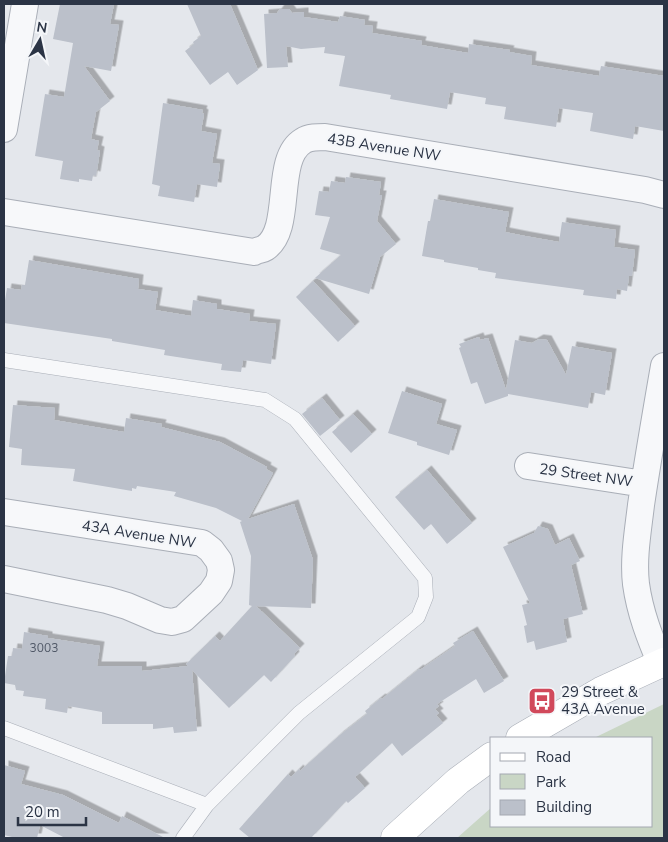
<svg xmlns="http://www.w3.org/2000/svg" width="668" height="842" viewBox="0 0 668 842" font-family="'Nunito Sans',sans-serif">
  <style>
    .green { fill: #c9d6c5 }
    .building { fill: #bbc0ca; filter: url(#shadow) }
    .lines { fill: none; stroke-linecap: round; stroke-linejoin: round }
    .lane-casing { stroke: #a9aeb7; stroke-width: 15 }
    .street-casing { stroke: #a9aeb7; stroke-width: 28 }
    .secondary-casing { stroke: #a9aeb7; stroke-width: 29 }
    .lane { stroke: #f7f8fa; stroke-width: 14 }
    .street { stroke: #f7f8fa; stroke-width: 26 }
    .secondary { stroke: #fff; stroke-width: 28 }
    .labels { text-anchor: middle; stroke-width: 4; stroke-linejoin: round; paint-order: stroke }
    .number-label { font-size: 12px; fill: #4f5766 }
    .street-label { font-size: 15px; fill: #2b3445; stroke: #f4f6f9 }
    .poi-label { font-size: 15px; fill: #2b3445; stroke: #f4f6f9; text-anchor: start }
  </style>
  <defs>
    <filter id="shadow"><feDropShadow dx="4.5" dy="-4.5" stdDeviation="0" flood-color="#0004"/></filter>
  </defs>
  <rect width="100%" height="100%" fill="#e4e7ec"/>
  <path class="green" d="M664,704V838H457L492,807V826H652V738H594Z"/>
  <path class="building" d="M60,4H114L110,24L119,25L111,71L84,66L110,101L96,112L91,139L99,141L97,150L100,151L96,176L93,175L92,181L79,179V182L60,179L63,161L35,156L45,94L64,97L73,43L53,39Z
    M187,4H230L258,70L237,85L228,72L210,85L185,51L194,44L193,42L201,36Z
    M280,9H289L292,13L304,12V17L338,22L340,16L365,20L364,25L373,26L372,33L422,41L421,45L468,53L469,44L510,50L509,52L532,56L531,65L599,76L601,66L664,76V131L635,126L633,139L590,131L593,113L559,108L556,127L504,119L506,107L485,104L486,98L450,92L447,109L390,99L391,95L339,86L345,56L324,53L325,47L301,49L286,46L288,67L267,68L264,14L277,13Z
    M163,103L203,110L202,113L204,114L201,131L217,134L212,163L220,164L217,187L197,184L194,202L158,196L160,186L152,184Z
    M346,177L381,182L379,195H382L377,221L396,244L380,257L369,294L315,278L341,255L320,249L330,217L315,215L319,191L329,192L331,181L345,183Z
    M434,199L509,212L505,232L525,236L559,242L562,222L616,230L614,247L635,250L632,276H629L627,291L617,289L616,299L583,295L584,290L495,278L496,273L478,270V268L444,262V260L422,256L428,221H430Z
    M29,260L139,279L138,289L158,292L155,310L191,316L193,300L217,304V309L250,314L249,321L276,324L271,364L243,360L241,372L221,370L222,364L164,355L165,350L112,341V339L4,323V307L7,288L21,290L22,285H25Z
    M313,281L355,326L338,342L296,297Z
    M479,337L480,340L488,338L506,390L515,340L532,343L539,339L547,340L566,375L572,346L612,353L605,395L591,392L588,408L508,394V396L485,404L477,382L471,384L459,348L461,347L459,344Z
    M402,391L442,404L436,424L457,430L449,455L417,445V442L388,433Z
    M322,398L340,420L320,436L302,414Z
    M13,405L55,408L54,420L124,432L126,418L162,424L161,427L220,442L267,467L266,469L273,473L248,519L294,504L313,560L311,608L256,606L300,648L294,654L295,656L271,682L264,675L229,708L192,670L197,731L174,733L173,727L153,729V724H102V712L68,706L67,713L45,709L46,699L23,696L24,691L16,690L15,685L4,683L8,656H12L13,648L22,649L24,632L48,636V638L100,646L97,666H142V671L188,666L186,664L215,636L220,641L252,606L249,605L251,556L240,522L242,521L216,508L174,496L176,492L137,486L136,489L132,488V491L73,481L75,469L21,465L22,449L9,447Z
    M353,414L372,434L351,453L332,432Z
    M427,470L472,523L447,544L431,524L424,530L395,497Z
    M538,526L548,529L555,545L569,538L580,561L571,565L583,614L563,619L567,642L536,650L534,641L527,643L524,626L527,625L522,605L530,603L503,547L534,533Z
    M473,631L504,681L484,693L476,679L437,704L439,706L435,709L439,713L436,715L443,723L402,756L392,743L355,777L365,788L348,803L346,801L311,838H250L239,829L288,774L291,777L299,769L300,771L340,735L367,714L365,711L381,698L382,699L419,669L420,670L455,646L453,643Z
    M4,765L25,771L21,784L63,795L119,823L122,816L165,838H65L40,825L37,838H16L4,835Z"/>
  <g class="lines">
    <defs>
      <path id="lane" d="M4,360L265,400L295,419L425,578L426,597L418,617L299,713L207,805L183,838
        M4,728L207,805"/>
      <path id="street" d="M4,129L25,4
        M4,212L254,252C257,250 262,250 265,248C294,229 273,159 303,141C309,137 318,137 325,137L645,190L664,195
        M528,466L644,484
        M4,512L202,543L211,550L219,561L221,570L219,581L211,593L183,619L172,622L160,620L127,606L107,600L4,579
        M661,664C650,638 640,613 636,584C633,558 638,531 641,505C648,458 656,412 664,366"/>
      <path id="secondary" d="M520,738L601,691L664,662
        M395,838L458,781L492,756"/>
    </defs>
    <use href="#lane" class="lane-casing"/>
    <use href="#street" class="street-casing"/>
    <use href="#secondary" class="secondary-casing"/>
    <use href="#lane" class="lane"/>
    <use href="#street" class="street"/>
    <use href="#secondary" class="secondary"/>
  </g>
  <defs>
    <symbol id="bus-square" viewBox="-11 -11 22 22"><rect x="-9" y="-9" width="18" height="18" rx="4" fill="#d1495b" stroke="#f4f6f9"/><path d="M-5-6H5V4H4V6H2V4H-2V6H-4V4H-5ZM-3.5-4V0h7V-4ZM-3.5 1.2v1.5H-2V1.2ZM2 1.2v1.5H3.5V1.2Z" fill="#fff"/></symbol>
  </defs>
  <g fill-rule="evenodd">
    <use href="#bus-square" x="526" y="685" width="32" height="32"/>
  </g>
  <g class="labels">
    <g class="number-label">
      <text x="44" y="652">3003</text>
    </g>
    <g class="street-label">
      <text transform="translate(384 147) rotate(9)" y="5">43B Avenue NW</text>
      <text transform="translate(586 475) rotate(8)" y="5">29 Street NW</text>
      <text transform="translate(139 534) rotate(9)" y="5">43A Avenue NW</text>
    </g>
    <g class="poi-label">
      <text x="561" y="697">29 Street &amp;<tspan x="561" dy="17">43A Avenue</tspan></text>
    </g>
  </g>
  <rect width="668" height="842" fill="none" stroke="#2b3445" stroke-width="10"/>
  <rect x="490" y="737" width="162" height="90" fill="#f4f6f9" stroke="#a4a8b1"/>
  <rect x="500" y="753" width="25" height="8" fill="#ffffff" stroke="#a4a8b1"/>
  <text x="536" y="762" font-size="15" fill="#2b3445">Road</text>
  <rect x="500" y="774" width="25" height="15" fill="#c9d6c5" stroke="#a4a8b1"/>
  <text x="536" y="787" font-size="15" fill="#2b3445">Park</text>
  <rect x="500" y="800" width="25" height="15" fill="#bbc0ca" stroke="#a4a8b1"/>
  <text x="536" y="812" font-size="15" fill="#2b3445">Building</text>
  <g transform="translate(40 40) rotate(9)" stroke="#f4f6f9" stroke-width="4" paint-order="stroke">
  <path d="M0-4L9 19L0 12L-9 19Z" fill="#2b3445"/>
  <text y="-8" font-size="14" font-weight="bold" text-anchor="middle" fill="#2b3445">N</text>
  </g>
  <path d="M18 817v8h68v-8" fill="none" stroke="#2b3445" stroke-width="2.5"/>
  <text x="25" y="817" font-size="15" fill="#2b3445" stroke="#f4f6f9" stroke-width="4" paint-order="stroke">20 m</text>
</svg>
